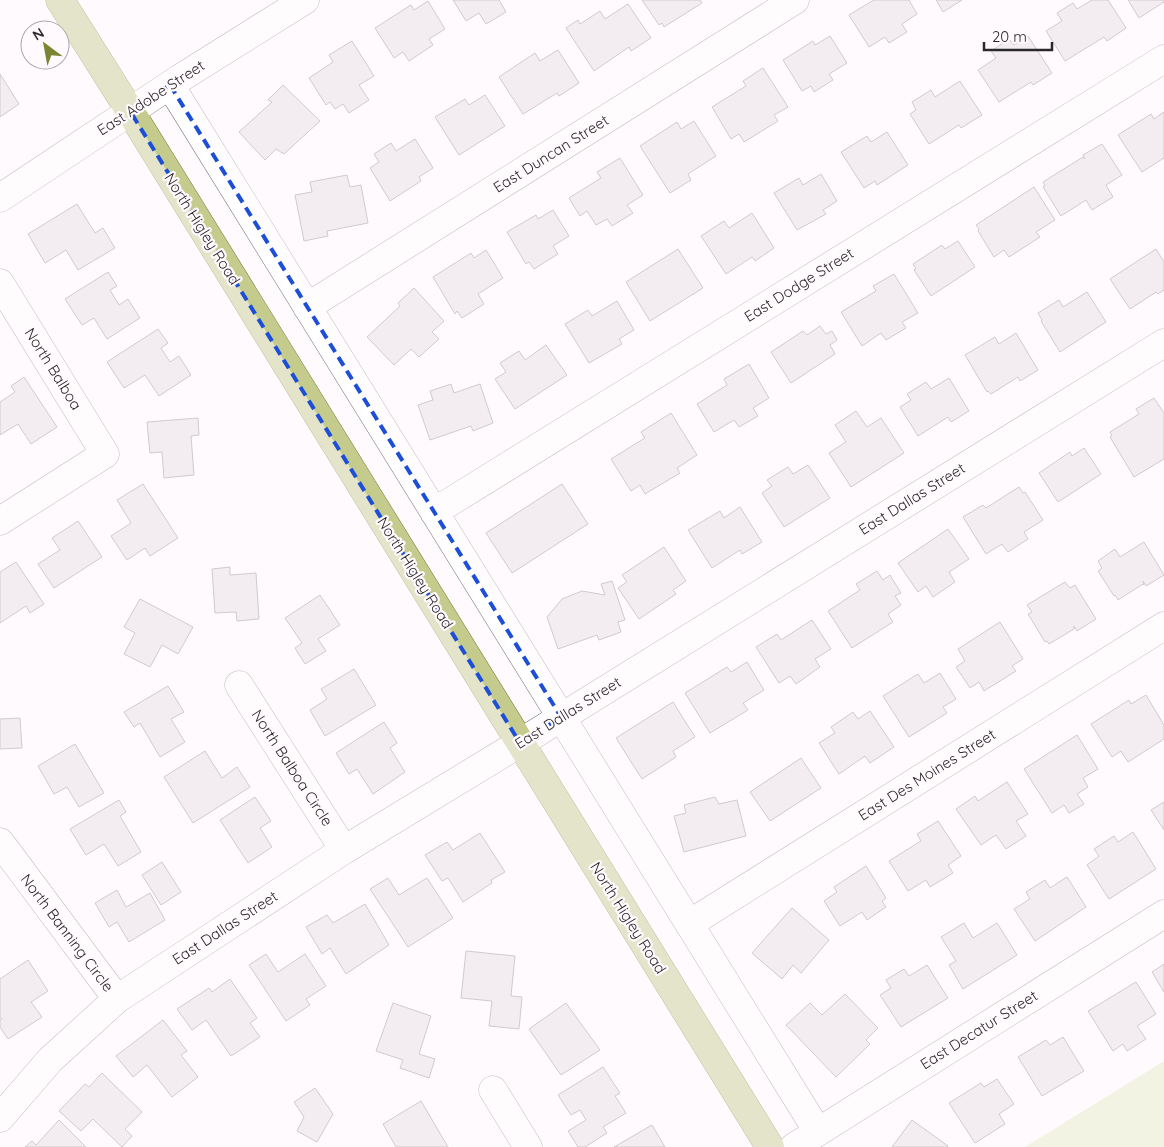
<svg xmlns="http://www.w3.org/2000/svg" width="1164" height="1147" viewBox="0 0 1164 1147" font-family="Quicksand,sans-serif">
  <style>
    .green { fill: #e5ecc5 }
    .building { fill: #e4dee3; stroke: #979296 }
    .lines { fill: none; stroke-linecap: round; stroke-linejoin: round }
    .minor-casing { stroke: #7a7579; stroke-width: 29 }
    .major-casing { stroke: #757c37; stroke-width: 29 }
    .minor { stroke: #fff; stroke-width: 28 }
    .major { stroke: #c4cb8c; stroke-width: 28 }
    .marked { fill: none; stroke: #1d4ed8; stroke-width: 4; stroke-dasharray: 10 6; stroke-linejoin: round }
    .labels { text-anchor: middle; stroke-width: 4.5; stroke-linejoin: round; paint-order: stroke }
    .street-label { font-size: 15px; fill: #2a2829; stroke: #fffafe }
  </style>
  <rect width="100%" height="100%" fill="#fffafe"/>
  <path class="green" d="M1164,1061V1147H1025Z"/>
  <path class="building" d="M453,0H499L506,12L486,24L479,13L466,21Z
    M642,0H700L702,3L664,27L662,23L659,25Z
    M874,0H909L917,14L902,24L907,32L889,43L885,37L869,47L849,15Z
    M936,0H962L943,12Z
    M1092,0H1108L1126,28L1107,41L1104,37L1065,61L1046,31L1062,21L1057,13L1073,3L1077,9Z
    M1128,0H1164V2L1139,18Z
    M428,1L445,29L429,39L433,45L409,61L403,52L394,58L375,28L411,5L414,10Z
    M628,4L651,38L631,51L629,47L594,71L566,28L578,20L580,24L600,11L605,19Z
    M830,36L847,63L829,74L833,80L814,92L811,86L802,91L783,60L813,41L815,45Z
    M1028,36L1052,73L1033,85L1031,82L999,102L978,70L996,58L991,51L1009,39L1014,45Z
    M352,41L374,76L359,85L369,100L349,113L343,104L335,109L330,102L326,105L309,78L333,62L329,55Z
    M558,50L579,83L559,96L557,93L523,114L499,77L535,53L540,61Z
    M763,68L788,107L774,115L778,121L744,142L739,134L731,139L712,107L746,86L743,81Z
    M0,74L19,104L0,117Z
    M960,81L982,115L961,128L959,125L929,144L910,114L916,110L912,102L931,90L935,97Z
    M283,85L320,121L284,154L276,149L265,160L239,132L272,102L268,100Z
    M485,95L505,126L459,155L435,117L465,99L469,105Z
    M1164,112V158L1142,172L1118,135L1151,114L1154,119Z
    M694,121L716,156L688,174L691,180L670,193L640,146L677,122L681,129Z
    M887,132L908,165L877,185L875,181L864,188L841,152L867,136L871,142Z
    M415,139L433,168L419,177L421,181L390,201L370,168L379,162L374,154L391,143L396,151Z
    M1102,144L1122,175L1106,185L1113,197L1092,210L1086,200L1061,216L1043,187L1045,186L1043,182L1083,157L1085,159L1083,155Z
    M620,158L643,195L627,205L633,213L612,226L607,219L596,225L587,211L580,216L569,198L601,178L597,172Z
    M821,174L837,201L823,210L826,214L797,230L774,193L799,178L803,185Z
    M347,175L350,187L361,185L368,223L327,231L328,236L304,241L295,195L312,192L310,182Z
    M1034,187L1055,220L1036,232L1040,237L1009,257L1004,250L994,257L978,231L979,229L976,225Z
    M77,204L95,233L103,228L115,248L78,270L66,250L45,263L28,234Z
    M553,210L569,236L553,246L558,254L534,269L529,262L526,264L507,232L536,215L538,219Z
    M752,213L774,248L755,261L752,257L726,274L701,236L724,221L729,228Z
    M958,241L975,267L931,296L914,270L916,269L913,264L942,245L945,249Z
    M678,249L703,288L650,321L626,282Z
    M1156,249L1164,262V290L1158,294L1156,292L1130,309L1110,279Z
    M486,250L503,278L478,294L484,304L462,318L457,311L455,314L433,277L471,253L474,258Z
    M108,272L117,286L110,290L119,305L128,299L140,318L107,339L94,318L82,325L65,299Z
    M894,274L918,313L902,322L906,328L886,340L881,333L862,346L841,312L876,291L873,286Z
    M414,288L444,321L432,332L439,339L419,357L411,349L394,365L367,337L400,306L398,303Z
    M1087,292L1106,322L1060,352L1041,321L1042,320L1038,313L1059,300L1063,307Z
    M617,301L634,330L619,339L622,344L589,363L565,324L588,310L592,316Z
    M820,326L826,334L832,331L837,340L830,345L835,354L791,383L771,352L803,331L807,335Z
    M158,329L168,343L161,348L170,362L179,356L191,375L159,396L145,375L124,388L107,362Z
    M1016,333L1038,370L1020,381L1018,377L991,394L988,391L987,392L965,355L995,337L999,344Z
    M546,345L567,375L515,409L495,379L506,372L500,363L519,351L525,360Z
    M749,364L769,398L753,408L758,416L739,427L734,420L714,432L697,404L727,385L724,379Z
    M24,377L57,427L31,444L18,424L0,435V402L15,392L11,386Z
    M949,378L969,411L951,422L948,417L918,436L900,407L911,400L907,394L926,382L931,389Z
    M451,384L454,393L480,384L493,423L473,431L471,426L430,440L418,405L433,400L430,391Z
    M1154,398L1164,413V459L1134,477L1110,437L1112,436L1110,432L1139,414L1136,409Z
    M856,411L867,427L881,418L904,453L851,487L829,453L846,442L835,425Z
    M671,413L697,455L677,468L680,473L645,494L640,485L631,491L611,459L645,438L641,432Z
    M198,418L199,435L191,436L194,475L164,478L162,452L150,453L147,422Z
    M1084,448L1101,474L1058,502L1039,473L1070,452L1072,456Z
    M808,465L830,498L784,527L762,493L772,486L767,480L788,467L793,474Z
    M143,484L178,538L150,556L145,548L127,560L111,536L131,523L117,500Z
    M562,484L588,524L512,573L486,533Z
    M1019,487L1023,493L1025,492L1043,520L1024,532L1028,539L1008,552L1002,544L986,554L963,517L983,505L986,508Z
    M740,507L762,542L742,554L740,550L712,568L688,530L720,511L724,518Z
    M78,521L102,557L54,588L38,564L60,550L52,538Z
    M948,529L969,559L949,572L955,582L933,597L926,586L918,592L898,563Z
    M1144,542L1164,575L1146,586L1143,581L1144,585L1143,584L1118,600L1115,595L1114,596L1098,571L1102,568L1098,561L1115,549L1120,557Z
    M664,547L686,581L673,590L676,594L639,619L618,588L627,582L622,575Z
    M16,562L44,604L30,613L26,606L0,623V572Z
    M230,567V575L256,573L259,619L237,621L236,612L215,613L212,569Z
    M877,571L883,580L890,575L901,593L895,596L901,605L888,614L893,622L852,648L828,611L860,590L856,584Z
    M612,581L625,620L618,622L621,632L599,640L597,635L558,649L547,617L562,599L582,591L605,595L601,584Z
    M1065,582L1070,588L1075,585L1096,619L1077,631L1074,626V629L1049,644L1047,641L1045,642L1028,614L1032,612L1027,605Z
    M320,595L340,625L318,639L326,651L305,664L295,648L302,643L285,618Z
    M140,599L193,627L178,654L162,645L150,667L124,654L135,633L124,627Z
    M812,620L831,649L815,659L820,667L796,684L790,676L779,683L756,647L777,634L781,640Z
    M1000,622L1023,659L1012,666L1016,671L984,691L979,682L970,688L956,667L965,661L958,649Z
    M747,662L764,690L743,703L748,710L710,733L685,693L727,667L731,672Z
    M354,669L376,705L325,736L310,710L327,699L321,689Z
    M940,673L956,699L943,707L947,713L909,737L883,696L918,674L924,683Z
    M168,686L184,712L171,719L185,742L160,757L140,723L134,727L124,712Z
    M1146,695L1164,725V739L1128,762L1121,751L1112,757L1091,724L1129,700L1131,704Z
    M673,702L695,737L673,751L676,757L642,779L616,738Z
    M870,711L894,747L870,763L865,756L839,774L819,743L835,733L831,727L853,712L858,719Z
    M20,718L22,748L0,749V719Z
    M384,722L397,743L390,748L405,772L373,794L357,769L349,774L336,753Z
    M1077,735L1098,769L1083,778L1088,787L1077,794L1084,804L1069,813L1064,805L1052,813L1024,769Z
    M75,744L104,793L79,807L67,787L54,794L38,766Z
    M205,751L222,778L237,767L250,787L193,823L164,777Z
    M801,758L821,788L770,821L750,792Z
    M1007,782L1028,814L1016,821L1026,836L1006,849L996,835L981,845L956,809L975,796L978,801Z
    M255,797L271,821L260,828L272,847L248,863L220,820Z
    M715,797L719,804L737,800L746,836L684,852L674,816L686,813L684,805Z
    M119,800L126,812L120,816L141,852L118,866L104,844L86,855L70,829Z
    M1164,802V830L1151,810Z
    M938,821L961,856L948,865L953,873L930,887L926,880L908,891L889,861L921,841L917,834Z
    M1133,832L1156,869L1109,899L1087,865L1099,856L1094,849L1114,836L1118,842Z
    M480,833L505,872L491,880L492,883L463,902L448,878L442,881L425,855L447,842L453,850Z
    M162,862L181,892L161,905L142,875Z
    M866,866L886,898L882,901L886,907L867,920L862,912L840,926L824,901L837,892L834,887Z
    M1067,877L1086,907L1035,941L1014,909L1030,899L1026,892L1045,880L1050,888Z
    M388,878L399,895L427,878L453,918L408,947L370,889Z
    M117,890L126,907L150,893L165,920L129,942L117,922L109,927L95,903Z
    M365,904L389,945L346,974L330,948L322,954L306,927L327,915L333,923Z
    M792,908L829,940L801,973L793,965L782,979L752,953Z
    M964,923L973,938L997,923L1017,955L963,989L949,965L956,961L941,937Z
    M466,951L515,956L511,996L522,997L519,1029L489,1026L492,1001L461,998Z
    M266,954L278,972L305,954L326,986L306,999L310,1005L286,1021L249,965Z
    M28,960L48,991L31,1002L42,1017L8,1039L0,1027V1020L2,1019L0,1017V979Z
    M1164,964V992L1152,972Z
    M927,965L948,998L901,1027L880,995L891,988L886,980L904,969L909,976Z
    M230,979L257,1018L250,1023L260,1037L231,1056L206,1020L192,1030L177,1009L209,988L212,992Z
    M1136,982L1156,1014L1137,1026L1146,1039L1127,1051L1123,1044L1113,1051L1088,1011Z
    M845,994L878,1028L866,1040L870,1044L836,1077L786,1025L810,1003L822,1015Z
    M393,1003L431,1016L419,1054L435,1059L429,1078L400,1068L403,1060L376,1051Z
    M566,1003L600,1050L561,1075L529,1029Z
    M163,1020L187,1051L181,1055L198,1077L172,1097L147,1065L133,1077L116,1056Z
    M1063,1037L1084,1071L1042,1096L1018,1057L1046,1040L1050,1045Z
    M603,1067L620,1093L615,1096L626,1113L603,1127L607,1133L585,1147H578L568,1131L586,1120L580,1110L571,1115L558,1095Z
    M102,1073L142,1112L125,1129L132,1136L122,1147L93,1119L81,1131L59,1111L85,1084L89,1087Z
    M997,1079L1014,1104L999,1114L1005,1124L975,1143L949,1103L981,1083L984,1087Z
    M315,1088L333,1114L317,1142L297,1131L304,1117L294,1102Z
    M421,1101L448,1147H396L383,1124Z
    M59,1120L86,1147H25L32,1141L36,1145Z
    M912,1120L948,1146L947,1147H892Z
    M652,1125L665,1147H614Z"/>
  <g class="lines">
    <defs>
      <path id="minor" d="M170,85L818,1132
        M0,198L179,79L305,0
        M0,283L105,454L0,521
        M307,307L795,0
        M434,512L1164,59
        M239,685L344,850
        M0,842L117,999
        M689,924L1164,626
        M493,1090L528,1147
        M0,1118L50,1060L117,999L344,850L520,743L1164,343
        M794,1147L1164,914"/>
      <path id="major" d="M60,0L130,111L770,1147"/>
    </defs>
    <use href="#minor" class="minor-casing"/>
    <use href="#major" class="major-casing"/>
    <use href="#minor" class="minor"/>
    <use href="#major" class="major"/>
  </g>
  <path d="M0 0H1164V1147H0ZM170,85L561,717L520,743L130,111Z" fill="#fffafe" fill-opacity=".55" fill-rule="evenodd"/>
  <path class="marked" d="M170,85L561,717L520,743L130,111Z"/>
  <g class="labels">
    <g class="street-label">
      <text transform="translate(151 98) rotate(-33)" y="5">East Adobe Street</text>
      <text transform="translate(551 154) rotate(-32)" y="5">East Duncan Street</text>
      <text transform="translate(202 229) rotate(58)" y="5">North Higley Road</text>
      <text transform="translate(799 285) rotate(-32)" y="5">East Dodge Street</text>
      <text transform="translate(53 369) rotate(58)" y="5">North Balboa</text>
      <text transform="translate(912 499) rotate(-32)" y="5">East Dallas Street</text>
      <text transform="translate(415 573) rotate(58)" y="5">North Higley Road</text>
      <text transform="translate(568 713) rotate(-32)" y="5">East Dallas Street</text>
      <text transform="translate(292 768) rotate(57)" y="5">North Balboa Circle</text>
      <text transform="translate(927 775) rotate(-32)" y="5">East Des Moines Street</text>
      <text transform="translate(628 918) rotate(58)" y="5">North Higley Road</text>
      <text transform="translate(225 928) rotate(-33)" y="5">East Dallas Street</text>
      <text transform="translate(67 933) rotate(53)" y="5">North Banning Circle</text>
      <text transform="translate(979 1030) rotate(-32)" y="5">East Decatur Street</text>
    </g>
  </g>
  <g transform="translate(45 45) rotate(328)"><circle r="24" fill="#fffafe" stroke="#aaa6a9"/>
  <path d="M0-4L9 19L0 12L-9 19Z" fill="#7c8632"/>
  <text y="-8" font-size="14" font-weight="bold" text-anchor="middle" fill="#2a2829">N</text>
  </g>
  <path d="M984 42v8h68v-8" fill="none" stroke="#2a2829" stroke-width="2.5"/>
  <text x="992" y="42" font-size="15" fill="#2a2829" stroke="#fffafe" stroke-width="4" paint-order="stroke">20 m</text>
</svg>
